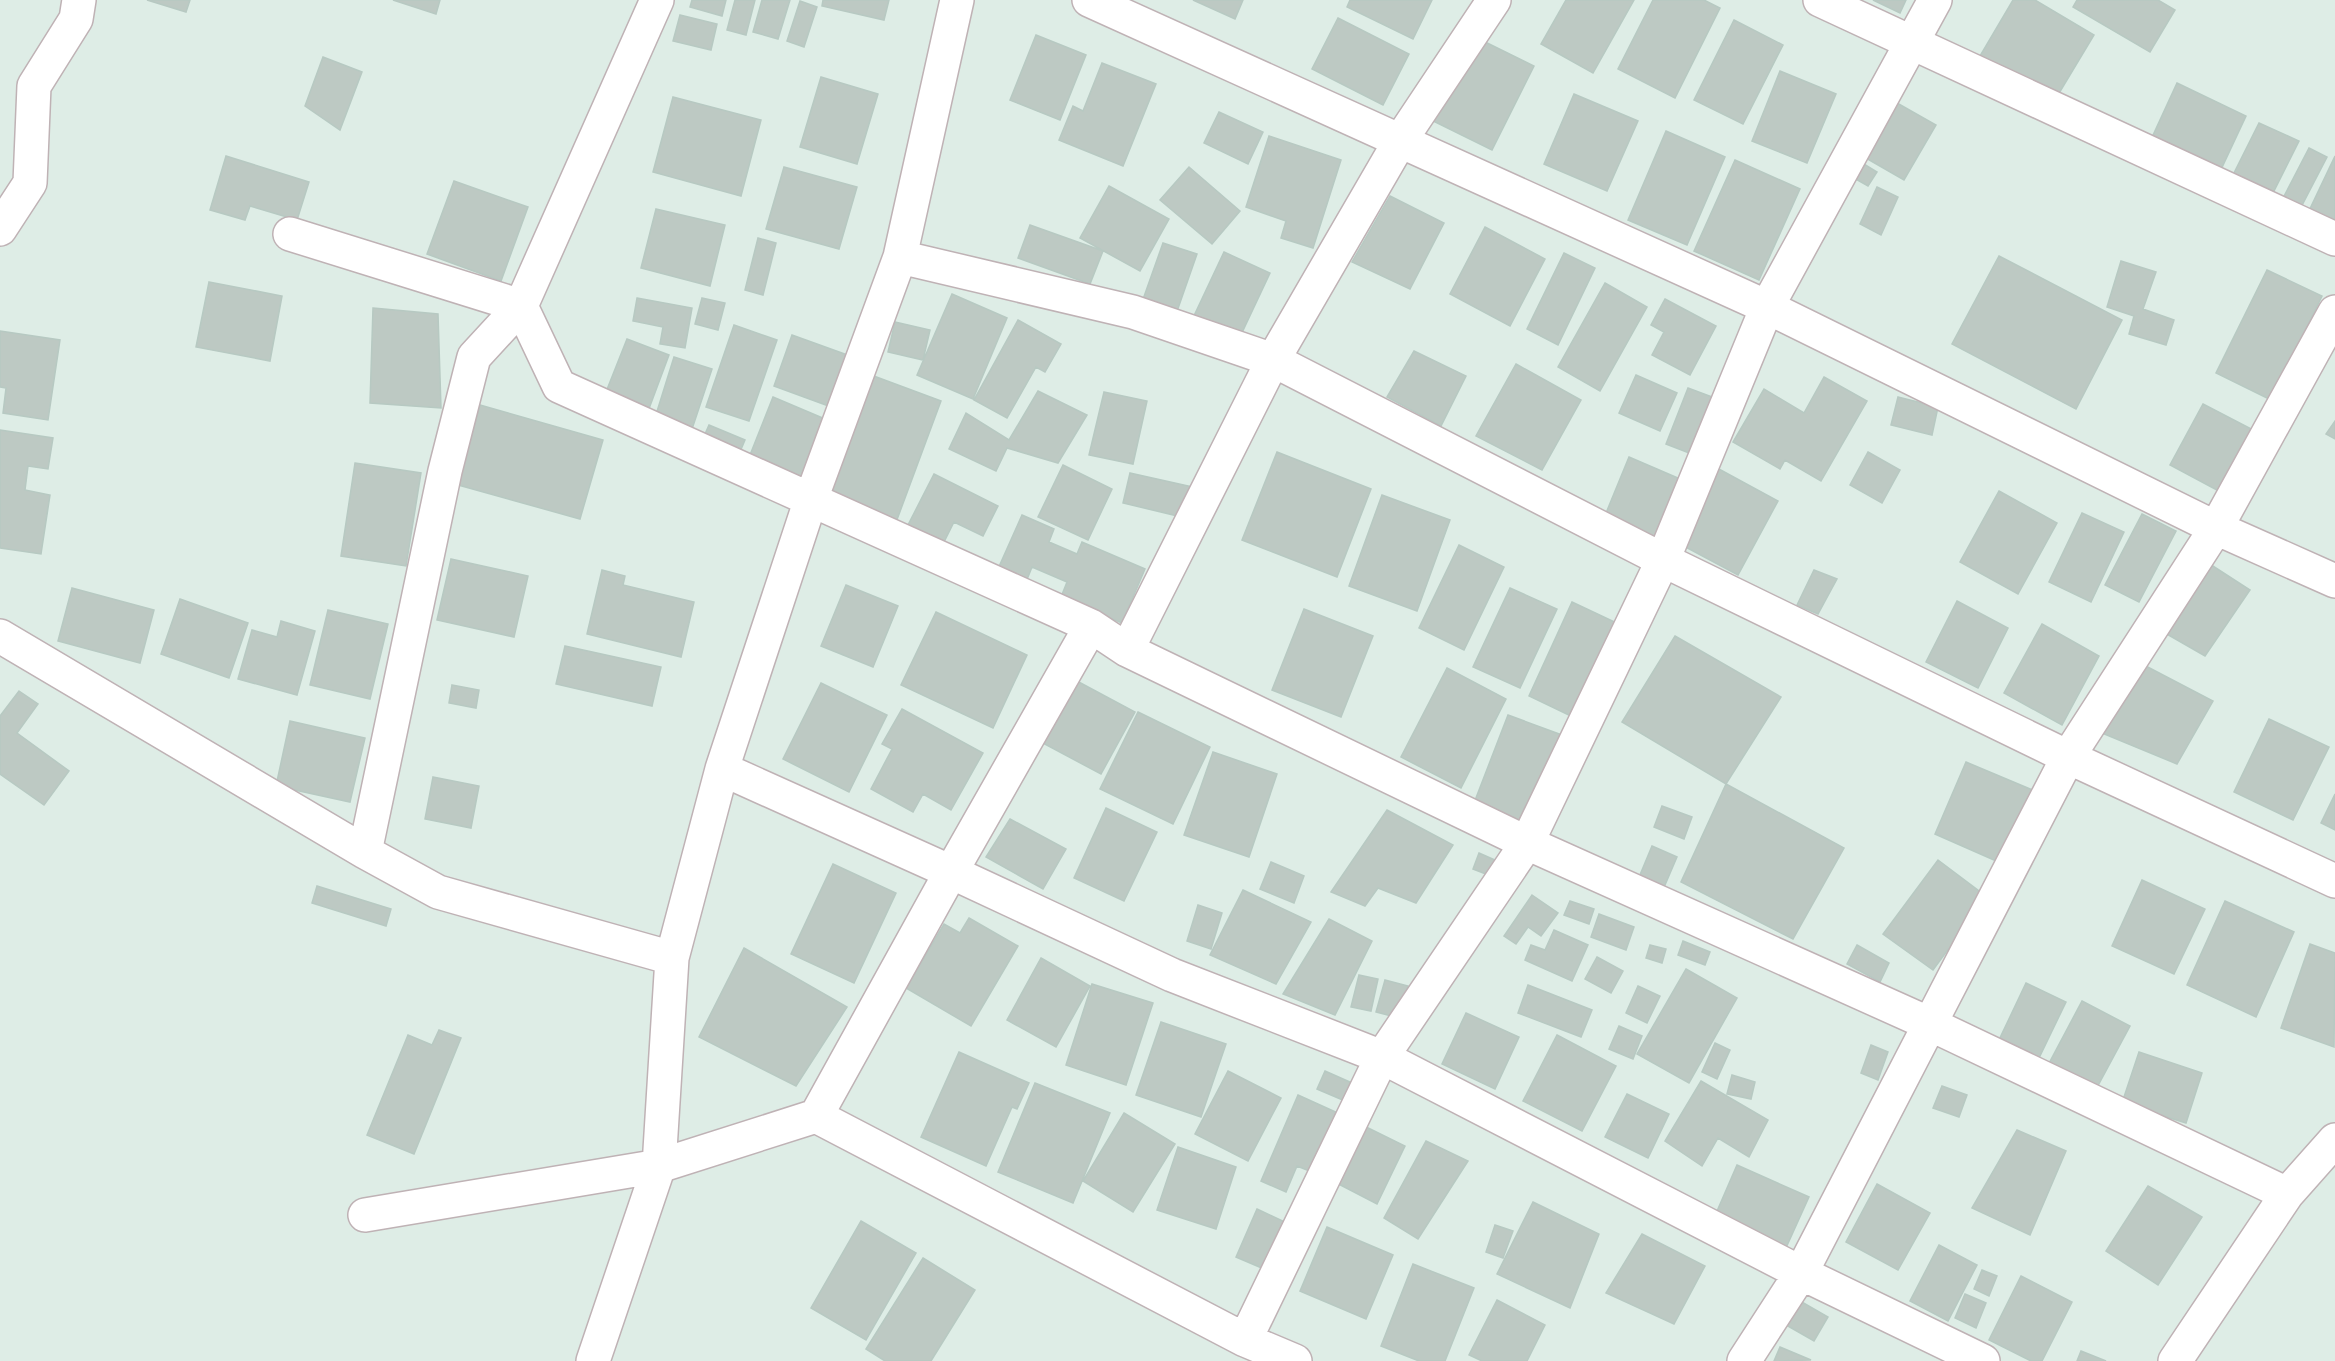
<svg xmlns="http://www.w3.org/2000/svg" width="2335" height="1361" viewBox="0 0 2335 1361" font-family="Poppins,sans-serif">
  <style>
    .building { fill: #bdc9c3; stroke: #b7c9c2; stroke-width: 1.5 }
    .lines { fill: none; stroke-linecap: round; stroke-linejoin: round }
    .minor-casing { stroke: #bfb2b5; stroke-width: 36 }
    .minor { stroke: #fff; stroke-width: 33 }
  </style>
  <rect width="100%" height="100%" fill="#deede6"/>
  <path class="building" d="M147,0H190L186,12Z
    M393,0H440L436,14Z
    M692,0H726L722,16L690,7Z
    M735,0H755L746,35L727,30Z
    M762,0H790L778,39L753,32Z
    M823,0H889L884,20L822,6Z
    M1193,0H1243L1235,19Z
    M1350,0H1432L1413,39L1347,7Z
    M1566,0H1634L1593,73L1541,44Z
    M1653,0H1704L1720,8L1675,98L1618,69Z
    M1873,0H1906L1900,13Z
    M2013,0H2035L2094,35L2055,100L1980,56Z
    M2077,0H2158L2175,10L2150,52L2073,7Z
    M800,1L817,7L804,47L787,41Z
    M680,15L717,24L711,50L673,41Z
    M1338,18L1409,54L1383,105L1312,69Z
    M1734,20L1783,45L1743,124L1694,100Z
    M1036,35L1086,55L1060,120L1010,100Z
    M1475,37L1534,66L1492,150L1433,121Z
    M323,57L362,72L340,130L305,106Z
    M1102,63L1156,84L1123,166L1059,140L1073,106L1083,111Z
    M1780,71L1836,94L1807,163L1752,141Z
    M821,77L878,94L857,164L800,147Z
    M2177,83L2246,116L2218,176L2149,144Z
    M1574,94L1638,121L1607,191L1544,164Z
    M673,97L761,120L741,196L653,172Z
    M1897,103L1936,125L1904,180L1864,157Z
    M1219,112L1263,132L1248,164L1204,143Z
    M2259,123L2299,141L2269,201L2230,181Z
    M1666,131L1725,157L1687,245L1628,220Z
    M1269,136L1341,160L1313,248L1281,238L1286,221L1246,207Z
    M2309,148L2327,157L2298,213L2280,204Z
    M226,156L309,182L297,220L250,206L245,220L210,210Z
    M2335,156V226L2308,213Z
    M1854,158L1877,172L1868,186L1845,173Z
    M1735,160L1800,189L1759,280L1694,251Z
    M784,167L857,187L839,249L766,229Z
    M1189,167L1240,211L1212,244L1160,200Z
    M454,181L528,207L501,281L427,254Z
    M1109,186L1169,219L1140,271L1080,238Z
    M1877,187L1898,197L1881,235L1860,224Z
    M1390,196L1444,223L1410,289L1352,262Z
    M656,209L725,225L710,286L641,268Z
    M1030,225L1103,251L1090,284L1018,258Z
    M1485,227L1545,259L1510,326L1450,294Z
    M758,238L776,243L763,295L745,290Z
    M1163,243L1197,254L1175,317L1141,305Z
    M1224,252L1270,273L1239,339L1193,318Z
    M1564,253L1595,268L1558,345L1527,329Z
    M1999,256L2122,320L2076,409L1952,344Z
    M2121,261L2156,272L2143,309L2174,320L2166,345L2129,334L2134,316L2107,307Z
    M2267,270L2322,296L2271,400L2216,373Z
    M209,282L282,296L270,361L196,347Z
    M1605,283L1647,307L1600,391L1558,367Z
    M952,294L1007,318L973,399L917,375Z
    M637,298L692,308L685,348L660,344L663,327L633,321Z
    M702,298L725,303L718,330L695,324Z
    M1665,299L1716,326L1690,375L1652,355L1664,332L1651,325Z
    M373,308L438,314L441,408L370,403Z
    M1018,320L1061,344L1045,372L1036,367L1007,418L974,400Z
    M895,322L930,330L923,360L888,352Z
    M734,325L777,340L749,421L706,407Z
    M0,331L60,340L48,420L3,413L6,388L0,387Z
    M792,335L853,357L834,408L774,386Z
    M627,339L669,355L647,414L604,397Z
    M1414,351L1466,376L1441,426L1387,397Z
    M674,357L712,369L691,432L654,421Z
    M1516,364L1581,400L1542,470L1476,436Z
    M863,372L941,401L895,525L817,496Z
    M1636,375L1677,393L1660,431L1619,413Z
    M1824,377L1867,401L1821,481L1785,460L1780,469L1733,442L1764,389L1804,413Z
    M1688,388L1720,400L1697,456L1666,444Z
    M1038,391L1087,415L1058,463L1007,448L996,471L949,449L966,413L1009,440Z
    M1104,392L1147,401L1133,464L1089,455Z
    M773,397L832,422L808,485L748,460Z
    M1898,397L1938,407L1932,435L1891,425Z
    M2203,404L2261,434L2228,496L2170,465Z
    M480,405L603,440L580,519L458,485Z
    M2335,421V439L2326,434Z
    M709,425L745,440L737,459L701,443Z
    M0,430L53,438L48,469L28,466L25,490L50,495L41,554L0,548Z
    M1277,452L1371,489L1337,577L1242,540Z
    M1868,452L1900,470L1882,503L1850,485Z
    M1629,457L1687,482L1661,542L1604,518Z
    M355,463L421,473L406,566L341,556Z
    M1063,465L1112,489L1088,540L1038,517Z
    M1717,468L1778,501L1738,575L1676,542Z
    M1130,473L1193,487L1186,518L1123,503Z
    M934,474L998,506L983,536L954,522L943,544L908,525Z
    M1999,491L2057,523L2018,594L1960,562Z
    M1382,495L1450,520L1417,611L1349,586Z
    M2082,513L2124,532L2091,602L2049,582Z
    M2142,514L2176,531L2139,602L2105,585Z
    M1022,515L1054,529L1049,542L1077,554L1082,542L1145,569L1122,623L1061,597L1067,582L1032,567L1026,582L998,569Z
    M1459,545L1504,567L1464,650L1419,628Z
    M451,559L528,576L514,637L437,620Z
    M2202,559L2250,590L2205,656L2151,625Z
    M602,570L625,576L623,585L694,602L681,657L587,634Z
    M1814,570L1837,579L1818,614L1797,605Z
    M846,585L898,606L873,667L821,646Z
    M72,588L154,610L140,663L58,641Z
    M1510,588L1557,609L1520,688L1473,667Z
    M180,599L248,623L229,678L161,654Z
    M1957,601L2008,628L1978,688L1926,662Z
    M1572,602L1619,624L1575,718L1529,696Z
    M1304,609L1373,636L1341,717L1272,690Z
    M328,610L388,624L370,699L310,685Z
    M936,612L1027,655L993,728L901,685Z
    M281,621L315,631L297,695L238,679L252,630L277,637Z
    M2042,624L2099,656L2062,725L2004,693Z
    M1675,636L1781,697L1726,784L1622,722Z
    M565,646L661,667L652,706L556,684Z
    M2140,663L2213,701L2177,764L2092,729Z
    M1447,668L1506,699L1461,788L1401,757Z
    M1075,680L1135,712L1101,774L1039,741Z
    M821,683L887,715L849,792L783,759Z
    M452,685L479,690L476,708L449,703Z
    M19,691L38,704L17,733L69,771L44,805L0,774V716Z
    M902,709L983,753L951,810L923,794L913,812L871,789L892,749L882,744Z
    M1138,712L1210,747L1173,824L1100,789Z
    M1508,715L1562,735L1529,824L1474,803Z
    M2269,719L2329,747L2293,820L2234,792Z
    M290,721L365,738L350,802L276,786Z
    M1213,752L1277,774L1249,857L1184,835Z
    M1966,762L2035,791L2003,864L1935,834Z
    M433,777L479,786L471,828L425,819Z
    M1726,784L1844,848L1793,939L1681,882Z
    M2335,794V830L2321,823Z
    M1662,806L1692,817L1684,839L1654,827Z
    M1106,808L1157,832L1124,901L1074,878Z
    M1387,810L1453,845L1416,903L1378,888L1365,906L1331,892Z
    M1010,819L1066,849L1043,889L986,857Z
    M1652,846L1677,857L1662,892L1637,882Z
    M1479,853L1497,861L1491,876L1473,869Z
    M1938,860L1987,897L1933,970L1883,934Z
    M1271,862L1304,876L1294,903L1260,889Z
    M833,864L896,893L854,983L791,954Z
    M2142,880L2205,909L2174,974L2112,946Z
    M317,886L391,909L386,926L312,903Z
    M1243,890L1311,922L1276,984L1210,955Z
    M1532,895L1558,913L1541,936L1528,927L1516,944L1504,936Z
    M1570,901L1594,909L1589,924L1564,915Z
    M2225,901L2294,932L2256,1017L2187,985Z
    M1198,905L1222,913L1211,949L1187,941Z
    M1599,914L1634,927L1626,950L1591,937Z
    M969,918L1018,946L971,1026L906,988L944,924L960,933Z
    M1329,919L1372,941L1335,1015L1283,994Z
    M1554,930L1588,945L1572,981L1525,960L1531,945L1545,950Z
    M1683,941L1710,952L1705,965L1678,955Z
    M2310,944L2335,953L2334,1047L2281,1028Z
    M1650,945L1666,949L1662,963L1646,958Z
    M1857,945L1889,963L1880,982L1847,964Z
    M744,948L847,1007L796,1086L699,1037Z
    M1597,957L1623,971L1611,993L1585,979Z
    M1041,958L1090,986L1056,1047L1007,1020Z
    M1686,969L1737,998L1689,1083L1637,1054Z
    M1359,975L1378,979L1371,1011L1351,1007Z
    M1385,980L1408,986L1399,1018L1376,1012Z
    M2026,983L2066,1002L2039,1058L1999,1040Z
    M1092,984L1153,1003L1126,1085L1066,1065Z
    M1528,985L1592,1010L1581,1037L1518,1013Z
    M1638,986L1660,996L1647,1023L1626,1013Z
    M2082,1001L2130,1026L2094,1093L2046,1069Z
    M1466,1013L1519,1037L1495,1089L1442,1064Z
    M1161,1022L1226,1044L1201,1117L1136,1095Z
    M1619,1026L1642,1036L1633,1059L1609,1049Z
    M439,1030L461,1038L414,1154L367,1135L408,1035L432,1045Z
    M1557,1035L1616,1066L1582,1131L1523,1101Z
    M1715,1043L1730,1050L1717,1079L1702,1072Z
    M1871,1045L1888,1052L1878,1080L1861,1073Z
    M959,1052L1029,1083L1017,1109L1012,1107L986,1166L921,1137Z
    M2139,1052L2202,1073L2186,1123L2122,1103Z
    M1228,1071L1281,1098L1248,1161L1195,1134Z
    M1325,1071L1352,1083L1345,1101L1317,1089Z
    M1732,1075L1755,1082L1751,1099L1727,1094Z
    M1701,1081L1768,1120L1749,1157L1718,1138L1702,1166L1665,1141Z
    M1035,1083L1110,1113L1073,1203L998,1172Z
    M1942,1086L1967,1095L1959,1117L1933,1108Z
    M1627,1094L1669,1114L1648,1158L1605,1137Z
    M1298,1095L1342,1115L1317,1174L1297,1166L1286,1192L1261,1181Z
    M1124,1113L1175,1144L1133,1212L1083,1181Z
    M1356,1122L1405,1146L1377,1204L1321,1175Z
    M2017,1130L2066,1151L2030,1235L1972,1208Z
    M1426,1141L1468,1161L1418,1239L1384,1218Z
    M1178,1147L1236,1167L1216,1229L1157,1210Z
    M1737,1165L1809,1197L1785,1250L1714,1218Z
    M1877,1184L1930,1213L1898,1270L1846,1242Z
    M2148,1186L2202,1217L2158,1285L2106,1251Z
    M1533,1202L1599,1234L1570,1308L1497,1274Z
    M1257,1209L1285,1222L1264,1269L1236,1257Z
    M861,1221L916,1253L866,1340L811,1308Z
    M1495,1225L1513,1231L1503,1258L1486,1252Z
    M1327,1227L1393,1255L1366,1319L1300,1291Z
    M1642,1234L1705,1266L1674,1324L1606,1293Z
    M1939,1245L1977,1265L1948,1321L1910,1301Z
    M923,1258L975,1290L931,1361H885L866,1349Z
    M1413,1264L1474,1288L1445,1361H1419L1381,1346Z
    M1982,1270L1997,1276L1989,1296L1974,1289Z
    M2021,1276L2072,1302L2042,1361H2031L1989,1340Z
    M1965,1294L1986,1303L1976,1328L1955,1318Z
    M1497,1300L1545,1325L1527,1361H1482L1469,1355Z
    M1800,1301L1828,1317L1814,1341L1786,1325Z
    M1780,1347L1811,1360L1774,1361Z
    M2081,1351L2106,1361H2077Z"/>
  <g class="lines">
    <defs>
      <path id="minor" d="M657,0L521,306L559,386L1091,626L1127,650L1527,843L1930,1024L2287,1194
        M1089,0L1767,307L2216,528L2335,581
        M1820,0L2335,239
        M0,229L30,183L34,86L76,19L79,0
        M290,234L521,306L474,357L445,471L365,852
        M900,257L1133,312L1273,360L1663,560L2068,757L2335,881
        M0,636L365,852L438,892L672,958
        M1127,650L1273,360L1400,141L1494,0
        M722,769L951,872L1172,975L1382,1057L1801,1273L1983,1361
        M816,1116L951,872L1091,626
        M365,1215L659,1166L816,1116L1245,1340L1295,1361
        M1245,1340L1382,1057L1527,843L1663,560L1767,307L1935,0
        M593,1361L659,1166L672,958L722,769L811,499L900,257L957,0
        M1744,1361L1801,1273L2068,757L2216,528L2335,312
        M2175,1361L2287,1194L2335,1140"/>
    </defs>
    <use href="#minor" class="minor-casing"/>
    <use href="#minor" class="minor"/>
  </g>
</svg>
